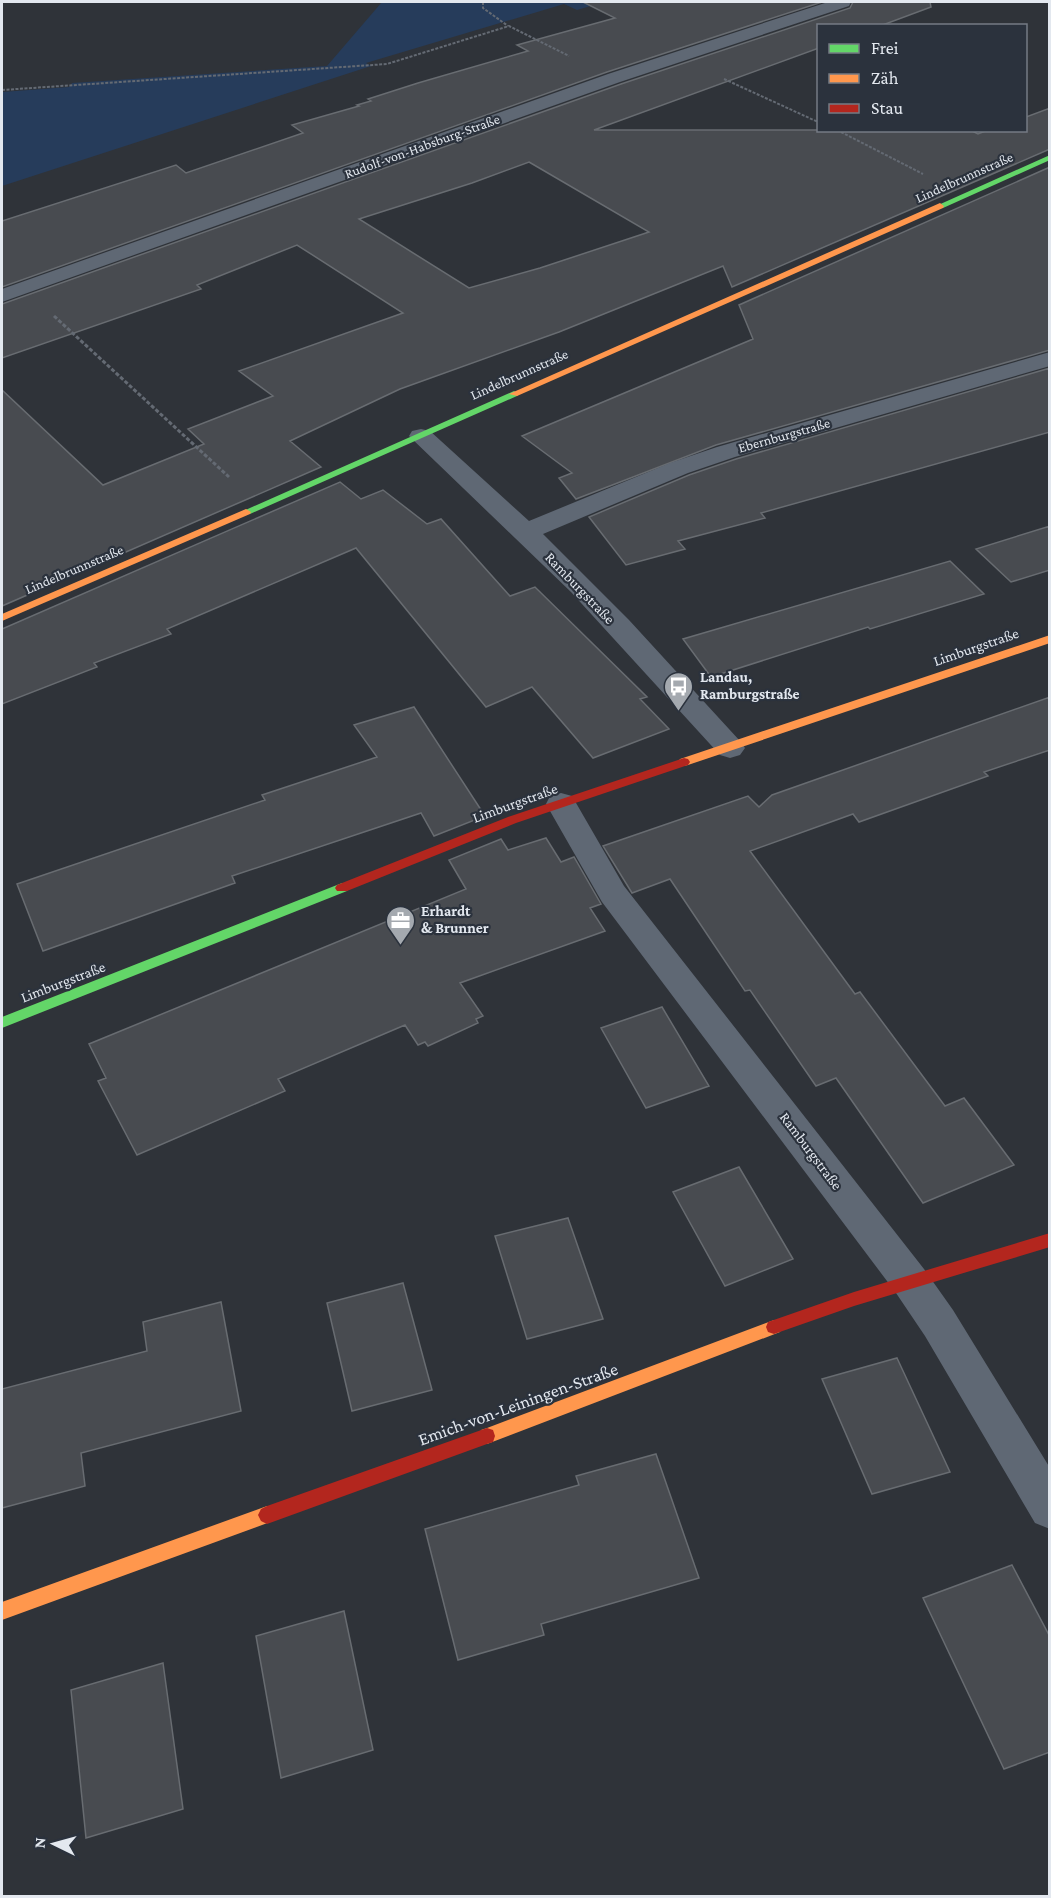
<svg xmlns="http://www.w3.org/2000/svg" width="1051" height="1898" viewBox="0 0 1051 1898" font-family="'Crimson Pro',serif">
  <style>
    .green { fill: #263c5b }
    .building { fill: #484b50; stroke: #686c71; stroke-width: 1.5; fill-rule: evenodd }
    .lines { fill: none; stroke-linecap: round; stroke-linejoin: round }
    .path-far1 { stroke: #646a73; stroke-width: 2; stroke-dasharray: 3 1.5; stroke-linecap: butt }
    .path { stroke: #646a73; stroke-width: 3; stroke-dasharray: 4 2; stroke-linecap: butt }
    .street { fill: #5f6874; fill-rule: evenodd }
    .fast { fill: #63d668; fill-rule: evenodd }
    .slow { fill: #ff974d; fill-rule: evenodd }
    .jam { fill: #b3261e; fill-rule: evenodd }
    .labels { text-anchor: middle; stroke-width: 4.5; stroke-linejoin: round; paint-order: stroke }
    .far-street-label { font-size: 14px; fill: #e3e8ef; stroke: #2b323d }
    .street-label { font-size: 15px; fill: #e3e8ef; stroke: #2b323d }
    .poi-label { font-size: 15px; font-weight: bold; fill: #e3e8ef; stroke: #2b323d; text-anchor: start }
    .near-street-label { font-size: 18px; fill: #e3e8ef; stroke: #2b323d }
  </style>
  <rect width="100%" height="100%" fill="#2f3339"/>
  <path class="green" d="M382,2H604L577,10L564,4L366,63L371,66L2,186V92L69,87L72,83L327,66Z"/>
  <path class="building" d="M583,2H822L607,72L2,287V221L176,165L186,173L303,133L292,125L359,106L357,105L371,101L368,99L418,83L528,51L517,45L615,18Z
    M853,2H930L931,7L880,26H819V48L594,130H970L978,134L988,130H1026V117L1050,108V149L732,287L723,266L559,332L400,389L290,441L321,467L2,606V390L103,485L204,444L188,429L273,396L239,371L403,313L297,245L197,285L201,289L2,358V304L621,84L850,8ZM529,162L649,232L540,268L469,288L359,219L472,183Z
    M1050,167V350L716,445L576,499L559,478L572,473L522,436L753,339L739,305Z
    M1050,368V432L761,513L765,518L678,541L685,549L626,565L589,517L689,475L736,459Z
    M340,482L361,499L383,490L427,524L441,519L510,596L535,587L647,697L640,699L669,729L593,758L532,687L486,707L356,548L167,629L171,634L94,663L97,667L2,704V629Z
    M1050,526V570L1011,582L976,549Z
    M950,561L984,594L870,629L868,627L711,677L683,639Z
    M1050,697V750L984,772L988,776L859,822L853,814L750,851L855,994L860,992L945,1106L964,1098L1014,1165L923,1203L836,1078L816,1086L750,990L745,991L670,879L632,893L603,846L748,796L759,807L772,795Z
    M414,707L485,816L434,836L421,813L232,876L235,883L43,951L17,884L265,800L262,795L377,757L354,725Z
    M546,838L561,862L574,857L601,904L590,908L605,931L460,983L483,1016L476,1019L478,1023L428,1046L425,1042L418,1045L405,1025L278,1079L285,1091L137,1155L98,1081L106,1078L89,1044L466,889L449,860L501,839L508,850Z
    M662,1007L709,1086L646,1108L601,1028Z
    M739,1167L793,1259L725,1286L673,1192Z
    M568,1218L603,1319L527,1339L495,1236Z
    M403,1283L432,1390L352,1411L327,1303Z
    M221,1302L241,1411L81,1453L85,1486L2,1508V1389L147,1351L143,1322Z
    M897,1358L950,1472L872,1494L822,1379Z
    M656,1454L699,1578L541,1624L544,1635L458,1660L425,1529L579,1485L576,1476Z
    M1012,1565L1050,1637V1752L1004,1769L923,1598Z
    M344,1611L373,1750L281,1778L256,1636Z
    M163,1663L183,1809L86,1838L71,1690Z"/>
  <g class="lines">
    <path class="path-far1" d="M483,2V8L508,26
      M724,79L818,122
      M2,90L387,64L509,26L569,56
      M837,130L923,174"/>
    <path class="path" d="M54,316L229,477"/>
    <path class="street" d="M828,2H851L849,6L620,82L2,302V289L608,74Z
      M1050,352V366L735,457L688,473L543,534L629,620L740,741L745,748L740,755L730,758L720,755L571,592L409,436L412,431L421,429L430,431L529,521L670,463L717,447Z
      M561,793L572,796L624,886L924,1269L953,1310L1050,1468V1529L1035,1523L925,1336L896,1293L602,902L546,804L550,796Z"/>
    <path class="fast" d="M1050,155V160L943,208L936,206Z
      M514,391L519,394L517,396L250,514H242L241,512Z
      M342,883L347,885L349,888L347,891L2,1028V1017Z"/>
    <path class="slow" d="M940,203L944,206L943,208L517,396L509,394Z
      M246,509L251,512L250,514L2,621V614Z
      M1050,635V643L688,765L684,766L678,762L680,759Z
      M774,1320L780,1322L782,1327L780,1332L487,1444L481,1442L479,1436L481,1430L487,1428Z
      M267,1506L273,1509L276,1515L273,1521L2,1620V1602Z"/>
    <path class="jam" d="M684,758L688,759L690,762L688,765L516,823L347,891H337L335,888L337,885L508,817Z
      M1050,1233V1247L854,1306L774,1334L768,1332L766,1327L768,1322L854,1292Z
      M487,1428L493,1430L495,1436L493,1442L487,1444L267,1524L261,1521L258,1515L261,1509L267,1506Z"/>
  </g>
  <defs>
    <symbol id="bus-pin" viewBox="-11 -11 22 30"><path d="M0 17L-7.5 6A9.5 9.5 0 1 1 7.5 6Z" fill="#a4a9af" stroke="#2b323d"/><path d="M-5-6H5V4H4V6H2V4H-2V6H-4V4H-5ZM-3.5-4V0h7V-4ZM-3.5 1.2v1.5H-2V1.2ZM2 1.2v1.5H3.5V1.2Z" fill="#fff"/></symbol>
    <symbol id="office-pin" viewBox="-11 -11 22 30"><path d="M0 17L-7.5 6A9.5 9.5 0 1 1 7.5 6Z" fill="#a4a9af" stroke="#2b323d"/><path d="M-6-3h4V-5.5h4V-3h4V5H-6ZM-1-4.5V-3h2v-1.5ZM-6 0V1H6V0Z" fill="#fff"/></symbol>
  </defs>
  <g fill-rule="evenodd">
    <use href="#bus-pin" x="662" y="670" width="33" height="45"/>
    <use href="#office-pin" x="384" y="904" width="33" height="45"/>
  </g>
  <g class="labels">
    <g class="far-street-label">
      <text transform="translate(422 146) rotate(-20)" y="5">Rudolf-von-Habsburg-Straße</text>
      <text transform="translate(964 177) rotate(-24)" y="5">Lindelbrunnstraße</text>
      <text transform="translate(519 374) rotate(-24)" y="5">Lindelbrunnstraße</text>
      <text transform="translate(784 435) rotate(-16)" y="5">Ebernburgstraße</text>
      <text transform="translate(74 569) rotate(-23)" y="5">Lindelbrunnstraße</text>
    </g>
    <g class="street-label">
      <text transform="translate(580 588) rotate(46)" y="5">Ramburgstraße</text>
      <text transform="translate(976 647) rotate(-19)" y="5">Limburgstraße</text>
      <text transform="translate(515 803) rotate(-20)" y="5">Limburgstraße</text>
      <text transform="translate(63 982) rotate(-21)" y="5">Limburgstraße</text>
      <text transform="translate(811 1151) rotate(53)" y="5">Ramburgstraße</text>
    </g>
    <g class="poi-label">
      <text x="700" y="682">Landau,<tspan x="700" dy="17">Ramburgstraße</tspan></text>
      <text x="421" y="916">Erhardt<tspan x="421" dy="17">&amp; Brunner</tspan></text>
    </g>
    <g class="near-street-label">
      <text transform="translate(518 1404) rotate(-20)" y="6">Emich-von-Leiningen-Straße</text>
    </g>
  </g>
  <rect width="1051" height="1898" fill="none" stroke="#e3e8ef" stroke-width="6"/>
  <rect x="817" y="24" width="210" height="108" fill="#2b323d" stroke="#757b84" stroke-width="1.5"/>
  <rect x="829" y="44" width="30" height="9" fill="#63d668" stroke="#757b84" stroke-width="1.5"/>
  <text x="871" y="54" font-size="18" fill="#e3e8ef">Frei</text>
  <rect x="829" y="74" width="30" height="9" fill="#ff974d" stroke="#757b84" stroke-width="1.5"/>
  <text x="871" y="84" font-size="18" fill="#e3e8ef">Zäh</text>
  <rect x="829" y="104" width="30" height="9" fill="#b3261e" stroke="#757b84" stroke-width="1.5"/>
  <text x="871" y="114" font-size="18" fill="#e3e8ef">Stau</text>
  <g transform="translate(54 1844) rotate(275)" stroke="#2b323d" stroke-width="4.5" paint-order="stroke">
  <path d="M0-4.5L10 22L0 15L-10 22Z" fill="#e3e8ef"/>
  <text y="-9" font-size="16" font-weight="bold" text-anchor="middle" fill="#e3e8ef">N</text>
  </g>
</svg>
